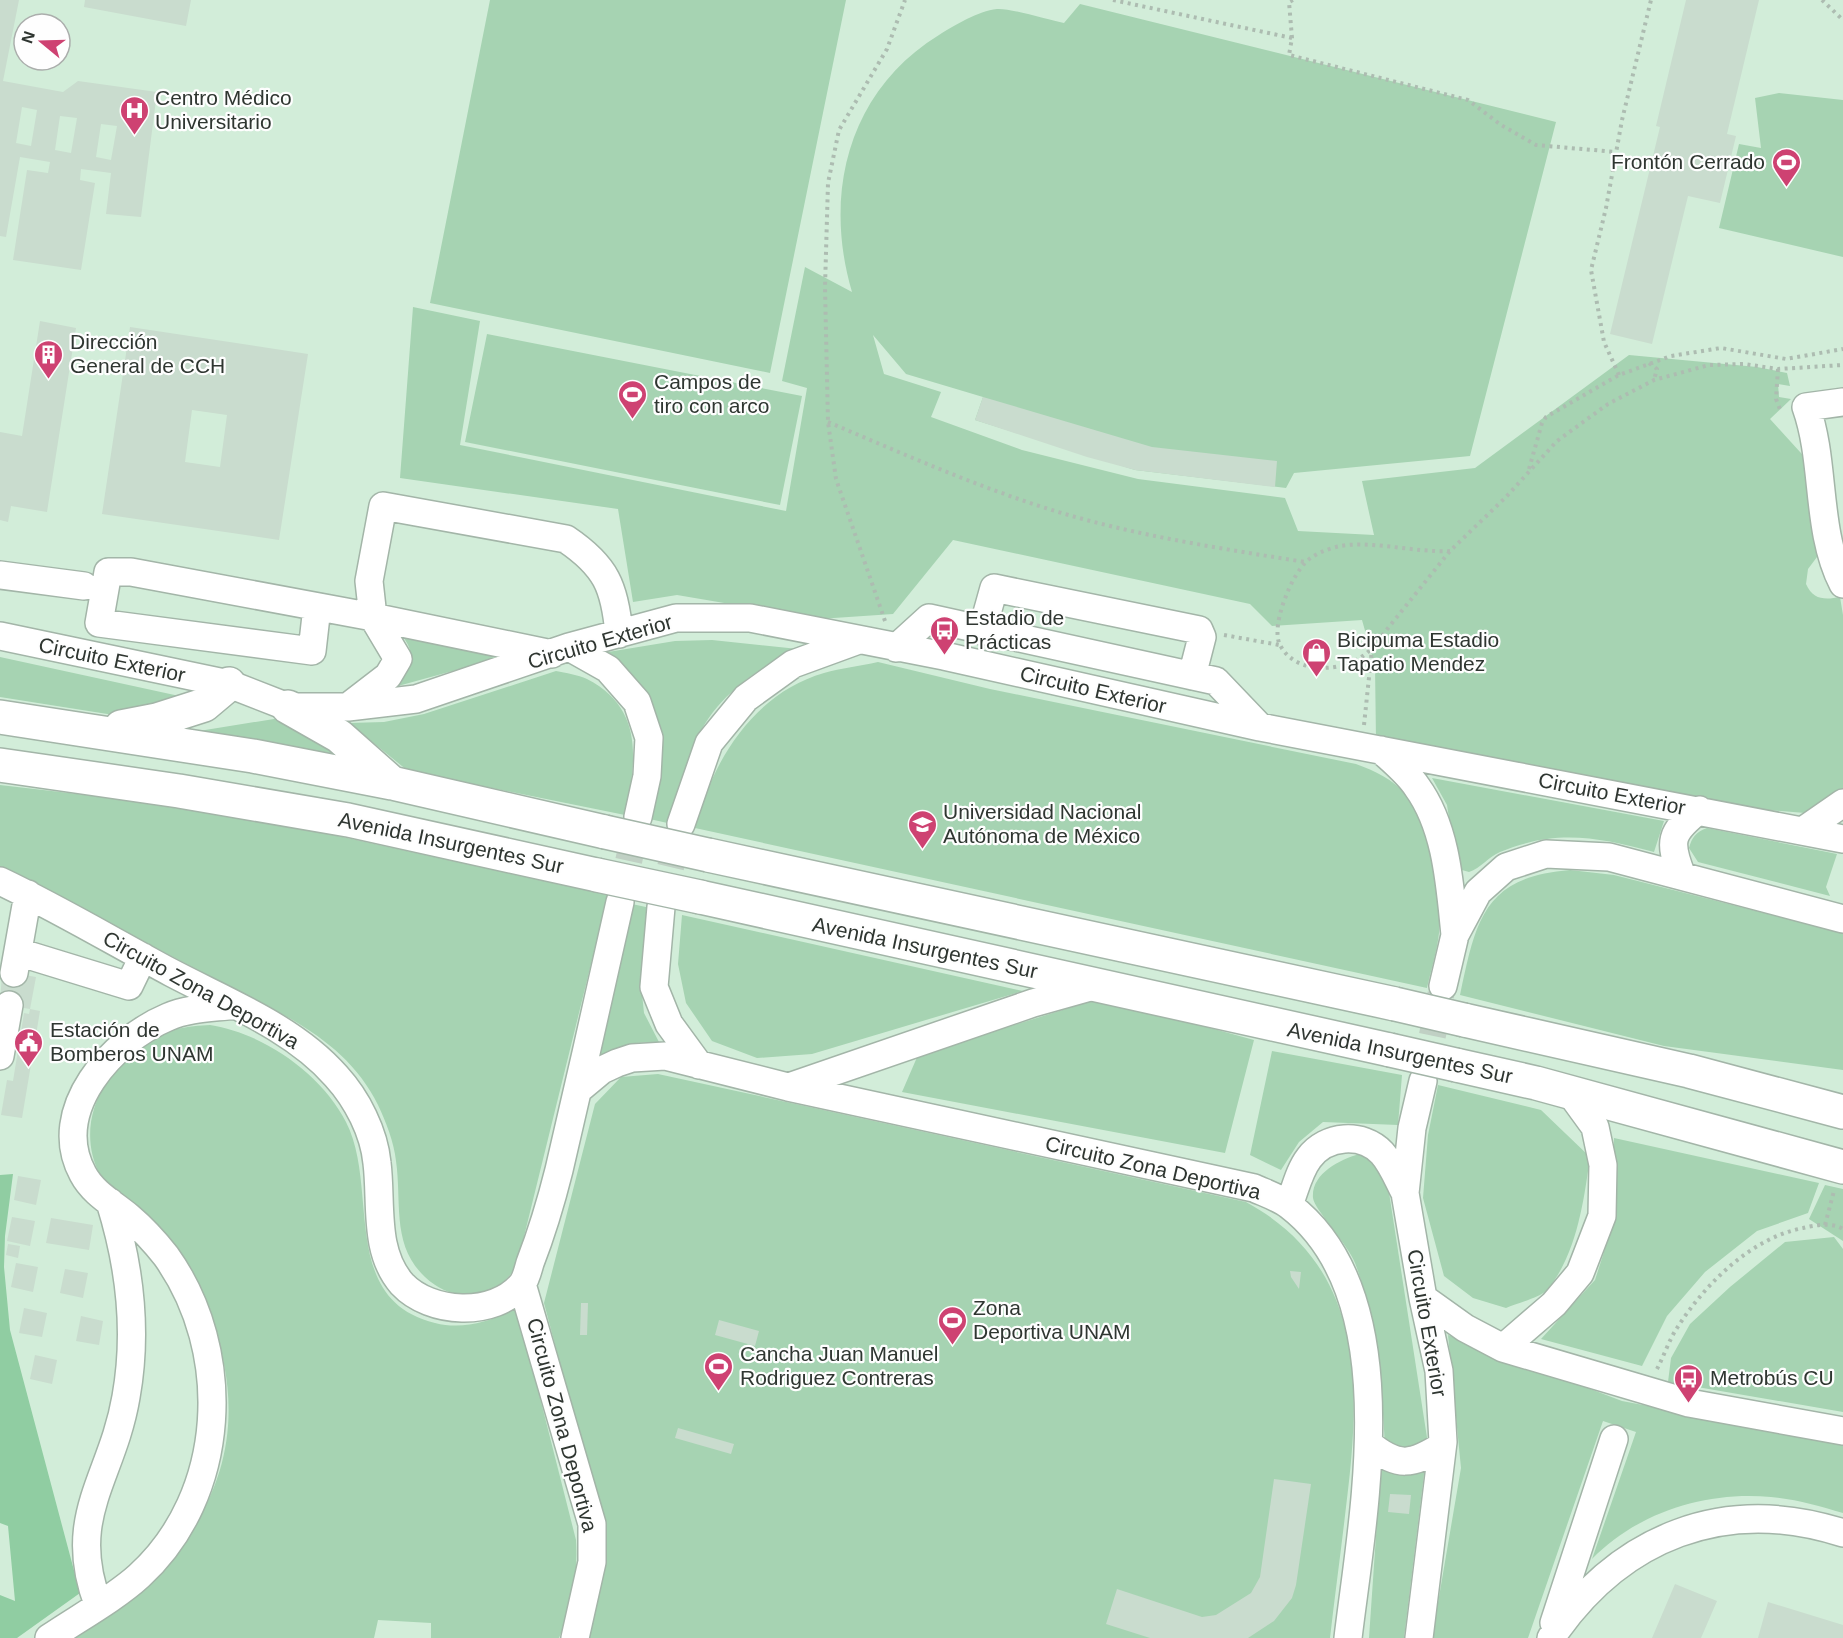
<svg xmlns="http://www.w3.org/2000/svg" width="1843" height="1638" viewBox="0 0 1843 1638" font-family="Arial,sans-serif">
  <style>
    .built { fill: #d2edd9; fill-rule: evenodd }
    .green { fill: #a6d3b2 }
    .forest { fill: #90cda2 }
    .building { fill: #c9dcce; fill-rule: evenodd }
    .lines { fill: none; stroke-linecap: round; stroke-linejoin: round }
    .minor-tunnel { stroke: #c0d0c4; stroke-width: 27; stroke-dasharray: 27 14; stroke-linecap: butt }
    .minor-casing { stroke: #a3b5a8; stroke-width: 30 }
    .major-casing { stroke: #a3b5a8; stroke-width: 36 }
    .path { stroke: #adbcb1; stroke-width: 4; stroke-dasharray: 3 4.5; stroke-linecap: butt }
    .minor { stroke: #fff; stroke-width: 27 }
    .major { stroke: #fff; stroke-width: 33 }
    .major-bridge-casing { stroke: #a3b5a8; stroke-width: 36; stroke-linecap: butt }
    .major-bridge { stroke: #fff; stroke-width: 33 }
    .labels { text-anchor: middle; stroke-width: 4.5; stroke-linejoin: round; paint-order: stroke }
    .poi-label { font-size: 21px; fill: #2f3631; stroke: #fefefe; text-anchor: start }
    .street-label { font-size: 21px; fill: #2f3631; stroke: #fefefe }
  </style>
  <rect width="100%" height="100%" fill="#e4f7e9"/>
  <path class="built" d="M0,0H1843V1638H0ZM24,24H60V60H24Z"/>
  <path class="green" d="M490,0H846L770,373L430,303Z
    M1080,4L1556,122L1470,456L1294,473L1286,488L1135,470L975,420L983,397L906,374L873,335L884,374L941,392L931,417L1022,450L1138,479L1285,498L1298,531L1374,535L1362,481L1475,468L1629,355L1757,367L1787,373L1790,386L1778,384L1779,397L1791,399L1770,419L1810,463L1823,549L1808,569L1806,584C1813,600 1825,600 1840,597L1843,615V792L1805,813L1746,808L1376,740L1375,666L1362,620L1272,626L1250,604L953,540L893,614L819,619L677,595L633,602L618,509L400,478L413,307L480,321L460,445L786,511L807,388L782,381L805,267L852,292C823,194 848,91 939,35C955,25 978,11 997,9C1011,8 1049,20 1064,23Z
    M1779,93L1843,100V257L1719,228L1739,144L1761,148L1755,98Z
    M487,334L802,396L780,505L465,442Z
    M392,625L514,649L478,664L398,686C415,658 416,648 392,625Z
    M712,640L798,649C754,670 711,700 693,748C685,773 679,799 672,824L645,818C661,742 679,712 608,658V652L675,641Z
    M0,657L193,699L120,716L0,697Z
    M878,662L990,689L1356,764C1375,771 1393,779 1406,795C1429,822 1441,899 1439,933C1437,951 1431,970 1427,988L695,828C712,761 754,693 824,673C841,668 860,666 878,662Z
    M556,671C566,673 578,675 587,679C645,709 636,762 625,815L408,771L349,723L384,722L424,714Z
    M280,718L329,746L336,756L199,731Z
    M1432,778L1664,821L1654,852C1597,837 1556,829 1500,852C1488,857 1481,868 1469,872L1462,870L1456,863L1447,805Z
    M0,785L112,798L306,829L608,895L517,1265C505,1285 489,1295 465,1295C449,1294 437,1288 425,1277C391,1245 402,1202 396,1161C394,1142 386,1122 378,1105C359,1066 327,1040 291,1019L0,866Z
    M1707,828L1837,854L1826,887L1830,896L1698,862L1689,848C1692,837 1696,832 1707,828Z
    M1570,870L1614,875L1843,933V1070L1664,1046L1460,995C1476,921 1483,877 1570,870Z
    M632,904L655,909L641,984L644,1013L659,1042L635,1043L600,1057Z
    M682,915L1023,991L812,1054L757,1058L712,1041L686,1003L678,964Z
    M1101,998L1254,1040L1225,1153L902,1092L918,1055Z
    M210,1025C263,1033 322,1074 346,1122C380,1188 338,1299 435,1323C462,1330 493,1322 517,1307L576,1540C578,1574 573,1607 559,1638H431V1623L378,1620L374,1638H74C98,1620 125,1603 147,1583C210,1522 241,1451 224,1364C219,1334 210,1299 192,1275C168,1241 119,1211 100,1175C74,1124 103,1072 145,1042C163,1029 189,1026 210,1025Z
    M1272,1051L1402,1075L1398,1125L1323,1122L1299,1142L1281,1170L1250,1155Z
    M658,1074L1246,1202C1366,1267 1361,1388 1346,1507C1341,1551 1335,1594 1330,1638H586L606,1537L544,1303L595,1104L621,1077Z
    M1438,1085L1541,1110L1590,1157C1584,1200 1577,1253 1548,1289C1540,1298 1517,1303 1506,1308L1473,1298L1444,1276L1423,1198L1428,1135Z
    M1614,1138L1819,1183L1808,1213L1757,1231L1705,1272L1667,1316L1642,1366L1541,1339L1595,1280L1613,1224Z
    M1359,1154L1376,1163L1388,1186L1428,1444L1423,1449L1385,1447C1383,1394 1374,1311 1355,1263C1348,1244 1314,1209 1313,1198C1311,1174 1339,1160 1359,1154Z
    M1825,1185L1843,1189V1241L1809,1219Z
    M1834,1237L1843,1249V1412L1668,1382L1671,1358L1690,1324L1730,1287L1785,1242Z
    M1448,1335L1622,1401L1843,1443V1513C1819,1506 1795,1499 1771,1497C1706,1491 1638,1512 1592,1559L1636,1432L1603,1421L1528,1638H1432L1461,1468Z
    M1381,1463L1425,1466L1404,1638H1369Z"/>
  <path class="forest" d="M13,1174L5,1236L4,1267L10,1330L80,1593L17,1638H0V1595L15,1601L8,1526L0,1523V1175Z"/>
  <path class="building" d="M0,0H19L3,81L63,92L78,81L157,92L141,217L106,214L111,173L81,169L80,180L95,183L81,270L13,260L27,170L48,173L50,162L20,157L6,237L0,236ZM22,107L37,110L31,146L16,143ZM60,116L77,118L71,153L55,150ZM101,124L117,126L111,160L96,157Z
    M85,0H191L186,26L84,7Z
    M1686,0H1759L1727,134L1736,136L1720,203L1688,196L1652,344L1610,334L1660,127L1656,126Z
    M40,321L76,328L47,512L11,506L8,522L0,520V432L22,436Z
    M130,327L308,354L279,540L102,514ZM192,410L227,415L220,467L185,462Z
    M983,397L1152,447L1277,461L1275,487L1135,470L1087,457L975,420Z
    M2,971L36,977L30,1009L0,1004Z
    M30,1009L40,1011L22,1118L1,1115L7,1080L13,1081L24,1013L29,1014Z
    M18,1176L41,1180L36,1205L14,1200Z
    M12,1217L35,1221L30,1246L7,1241Z
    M51,1218L93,1225L89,1250L46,1243Z
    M8,1244L20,1246L18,1258L6,1255Z
    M16,1263L38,1267L33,1292L11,1287Z
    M65,1269L88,1273L83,1298L60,1293Z
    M1290,1271L1301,1272L1299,1289L1291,1277Z
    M581,1303H588L587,1335H580Z
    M24,1308L47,1313L42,1337L19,1333Z
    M81,1316L103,1321L99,1345L76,1341Z
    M719,1320L759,1331L755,1346L715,1335Z
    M35,1355L57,1360L52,1384L30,1379Z
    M678,1428L734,1444L731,1454L675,1438Z
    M1274,1479L1311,1484L1296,1585L1292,1598L1274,1621L1248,1638H1150L1106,1624L1117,1589L1202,1617L1216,1615L1251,1593L1260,1577Z
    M1390,1494L1411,1495L1409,1514L1388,1512Z
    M1675,1584L1717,1601L1701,1638H1652Z
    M1768,1602L1843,1625V1638H1758Z"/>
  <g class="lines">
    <path class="minor-tunnel" d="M620,901L638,818
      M661,907L680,828
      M1424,1076L1441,994"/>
    <defs>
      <path id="minor" d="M1843,402L1806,407C1826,463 1815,529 1843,584
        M0,575L84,586
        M317,607L312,651L99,623L108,572H131L373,617L552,654
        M982,631L994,588L1199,630L1202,637L1192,676
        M0,636L229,684L288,707H348L416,699L569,647L676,618H750L944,656L1260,727L1843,839
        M569,647L608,669L637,702L649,738L647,776L638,817
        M896,648L929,618L1216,681L1260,727
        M349,706L388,676L398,659L373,617L369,581L383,506L566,539C606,566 615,587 619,634
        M1381,750C1393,761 1408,773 1417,787C1447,828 1450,887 1455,935
        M681,824L709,743L746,698L793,664L856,641
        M1804,830L1843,803
        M1682,876C1668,841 1670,833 1699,810
        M0,881C59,909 114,942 172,973C227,1002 294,1028 336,1076C357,1099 374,1132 377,1163C382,1203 373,1251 402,1284C430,1314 494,1318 522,1284C526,1279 528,1270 530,1263C542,1232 551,1202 559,1170C580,1081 600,991 620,902
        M661,907L654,987L669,1024L699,1065
        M18,952L129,986L143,957
        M14,973L28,894
        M1443,986L1455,935L1478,892L1506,867L1546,854L1609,857L1843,919
        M0,1056L9,1005
        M789,1087L1033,1003L1097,985
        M578,1090L602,1070L617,1063L632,1058L665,1056L788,1087L1254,1188C1265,1193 1280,1198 1290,1206C1407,1296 1363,1513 1348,1638
        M1289,1205C1295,1190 1299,1171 1309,1158C1326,1135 1362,1132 1382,1153C1392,1164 1398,1180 1405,1193
        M522,1284L592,1524V1562L575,1638
        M1423,1298L1465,1328L1503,1348L1689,1403L1843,1431
        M1503,1348L1554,1304L1580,1273L1602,1216L1603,1165L1595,1127L1571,1094
        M1369,1444C1398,1468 1412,1465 1442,1446
        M98,1604C65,1516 112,1479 126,1397C138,1330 130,1266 110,1202
        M1554,1623L1614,1439
        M49,1638C77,1619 115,1598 139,1576C228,1495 234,1351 166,1256C155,1242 142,1228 129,1217C112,1203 93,1193 83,1174C48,1110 113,1040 168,1017C189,1008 213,1008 235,1005
        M1419,1638L1443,1442L1439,1371L1423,1298L1405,1193L1412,1128L1423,1081
        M1551,1638C1620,1536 1725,1495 1843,1533"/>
      <path id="major" d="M288,707L339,736L392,783
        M0,717L253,756L392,783L605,832
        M121,727L157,720L204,705L229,684
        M0,765L179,791L348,820L597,875
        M708,855L1395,1004
        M700,897L1390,1050
        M1464,1020L1689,1071L1843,1112
        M1456,1065L1536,1083L1843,1167"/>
    </defs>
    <use href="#minor" class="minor-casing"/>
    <use href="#major" class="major-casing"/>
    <path class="path" d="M1113,0L1292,38L1289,55L1468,100L1501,125L1536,145L1616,152
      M1822,0L1843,20
      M1292,38L1289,2L1293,0
      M1649,363L1657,369L1654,380
      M1778,369L1776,399L1781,412
      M1619,375L1604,342L1591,270L1606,208L1622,120L1651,0
      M828,422C906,455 984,490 1065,514C1144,537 1224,549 1305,562
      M1529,469L1542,423L1546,417L1619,375L1671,356L1721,348L1786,359L1843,349
      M1450,551C1415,553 1367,539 1336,547C1325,550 1315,554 1307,561C1292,574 1270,626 1280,645C1297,678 1351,672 1372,648L1450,551L1506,497L1557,441L1608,404L1654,380L1709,365L1744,364L1778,369L1843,365
      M885,621L836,479L828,422L825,287L828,183L839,130L887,49L905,0
      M1224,635L1279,645
      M1364,725L1372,649
      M1825,1225L1834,1191
      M1657,1369C1664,1356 1669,1340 1677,1328C1705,1284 1751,1238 1803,1228C1815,1225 1832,1222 1843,1229"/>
    <use href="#minor" class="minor"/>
    <use href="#major" class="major"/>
    <defs>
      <path id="major-bridge" d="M605,832L708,855
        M597,875L700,897
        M1395,1004L1464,1020
        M1390,1050L1456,1065"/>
    </defs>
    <use href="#major-bridge" class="major-bridge-casing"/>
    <use href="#major-bridge" class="major-bridge"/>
  </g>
  <defs>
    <symbol id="hospital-pin" viewBox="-11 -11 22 30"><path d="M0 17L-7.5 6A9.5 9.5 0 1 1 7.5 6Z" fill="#ce4272" stroke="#fefefe"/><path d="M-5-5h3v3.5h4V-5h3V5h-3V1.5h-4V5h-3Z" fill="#fff"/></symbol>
    <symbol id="stadium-pin" viewBox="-11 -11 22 30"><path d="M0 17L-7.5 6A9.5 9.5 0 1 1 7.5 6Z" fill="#ce4272" stroke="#fefefe"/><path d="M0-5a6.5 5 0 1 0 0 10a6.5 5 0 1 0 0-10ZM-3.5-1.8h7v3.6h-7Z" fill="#fff"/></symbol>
    <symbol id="building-pin" viewBox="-11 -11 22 30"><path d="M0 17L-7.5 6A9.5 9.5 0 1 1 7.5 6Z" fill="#ce4272" stroke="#fefefe"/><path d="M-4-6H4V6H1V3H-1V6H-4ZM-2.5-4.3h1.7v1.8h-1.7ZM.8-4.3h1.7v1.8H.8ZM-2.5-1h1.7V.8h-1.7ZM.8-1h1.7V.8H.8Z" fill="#fff"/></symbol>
    <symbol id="bus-pin" viewBox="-11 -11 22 30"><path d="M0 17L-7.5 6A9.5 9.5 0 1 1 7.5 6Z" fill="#ce4272" stroke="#fefefe"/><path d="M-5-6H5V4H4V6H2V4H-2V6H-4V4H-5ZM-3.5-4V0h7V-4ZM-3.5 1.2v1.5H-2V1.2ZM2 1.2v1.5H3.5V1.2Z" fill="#fff"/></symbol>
    <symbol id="shop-pin" viewBox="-11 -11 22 30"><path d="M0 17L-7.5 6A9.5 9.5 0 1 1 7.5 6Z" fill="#ce4272" stroke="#fefefe"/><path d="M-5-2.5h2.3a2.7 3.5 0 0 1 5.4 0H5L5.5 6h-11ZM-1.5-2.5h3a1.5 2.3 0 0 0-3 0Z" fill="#fff"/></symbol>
    <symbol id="university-pin" viewBox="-11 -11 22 30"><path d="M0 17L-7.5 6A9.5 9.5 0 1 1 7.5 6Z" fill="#ce4272" stroke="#fefefe"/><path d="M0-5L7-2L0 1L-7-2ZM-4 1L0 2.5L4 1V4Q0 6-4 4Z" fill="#fff"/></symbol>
    <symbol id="civic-pin" viewBox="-11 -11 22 30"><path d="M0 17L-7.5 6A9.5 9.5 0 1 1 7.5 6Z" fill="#ce4272" stroke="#fefefe"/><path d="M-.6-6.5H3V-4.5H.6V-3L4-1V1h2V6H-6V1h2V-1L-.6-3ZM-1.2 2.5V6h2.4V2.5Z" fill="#fff"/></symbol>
  </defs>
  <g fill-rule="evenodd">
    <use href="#hospital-pin" x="118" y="94" width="33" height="45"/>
    <use href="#stadium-pin" x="1770" y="146" width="33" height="45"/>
    <use href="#building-pin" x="32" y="338" width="33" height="45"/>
    <use href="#stadium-pin" x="616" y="378" width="33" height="45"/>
    <use href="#bus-pin" x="928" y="614" width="33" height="45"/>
    <use href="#shop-pin" x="1300" y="636" width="33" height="45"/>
    <use href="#university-pin" x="906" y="808" width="33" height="45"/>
    <use href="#civic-pin" x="12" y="1026" width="33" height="45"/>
    <use href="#stadium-pin" x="936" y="1304" width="33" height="45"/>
    <use href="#stadium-pin" x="702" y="1350" width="33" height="45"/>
    <use href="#bus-pin" x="1672" y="1362" width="33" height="45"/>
  </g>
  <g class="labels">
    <g class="poi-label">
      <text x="155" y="105">Centro Médico<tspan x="155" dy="24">Universitario</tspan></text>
      <text x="1765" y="169" text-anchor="end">Frontón Cerrado</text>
      <text x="70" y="349">Dirección<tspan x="70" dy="24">General de CCH</tspan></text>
      <text x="654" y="389">Campos de<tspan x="654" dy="24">tiro con arco</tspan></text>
      <text x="965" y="625">Estadio de<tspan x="965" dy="24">Prácticas</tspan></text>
      <text x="1337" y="647">Bicipuma Estadio<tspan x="1337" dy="24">Tapatio Mendez</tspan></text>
      <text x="943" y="819">Universidad Nacional<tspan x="943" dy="24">Autónoma de México</tspan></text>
      <text x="50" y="1037">Estación de<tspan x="50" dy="24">Bomberos UNAM</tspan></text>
      <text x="973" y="1315">Zona<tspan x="973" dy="24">Deportiva UNAM</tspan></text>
      <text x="740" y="1361">Cancha Juan Manuel<tspan x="740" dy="24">Rodriguez Contreras</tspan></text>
      <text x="1710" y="1385">Metrobús CU</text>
    </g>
    <g class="street-label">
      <text transform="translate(600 642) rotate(-16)" y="7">Circuito Exterior</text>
      <text transform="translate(112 660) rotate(12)" y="7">Circuito Exterior</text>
      <text transform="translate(1093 690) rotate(13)" y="7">Circuito Exterior</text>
      <text transform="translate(1612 794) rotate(11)" y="7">Circuito Exterior</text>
      <text transform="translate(451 843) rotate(12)" y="7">Avenida Insurgentes Sur</text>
      <text transform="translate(925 948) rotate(12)" y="7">Avenida Insurgentes Sur</text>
      <text transform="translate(201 990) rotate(29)" y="7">Circuito Zona Deportiva</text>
      <text transform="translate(1400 1053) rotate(12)" y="7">Avenida Insurgentes Sur</text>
      <text transform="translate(1153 1168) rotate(13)" y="7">Circuito Zona Deportiva</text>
      <text transform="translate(1427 1323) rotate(80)" y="7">Circuito Exterior</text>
      <text transform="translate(562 1425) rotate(75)" y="7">Circuito Zona Deportiva</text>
    </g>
  </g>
  <g transform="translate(42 42) rotate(289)"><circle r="28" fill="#fefefe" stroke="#abaeac" stroke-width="1.5"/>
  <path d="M0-4.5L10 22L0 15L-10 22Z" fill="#ce4272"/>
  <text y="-9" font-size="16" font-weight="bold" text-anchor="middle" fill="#2f3631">N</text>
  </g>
</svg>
